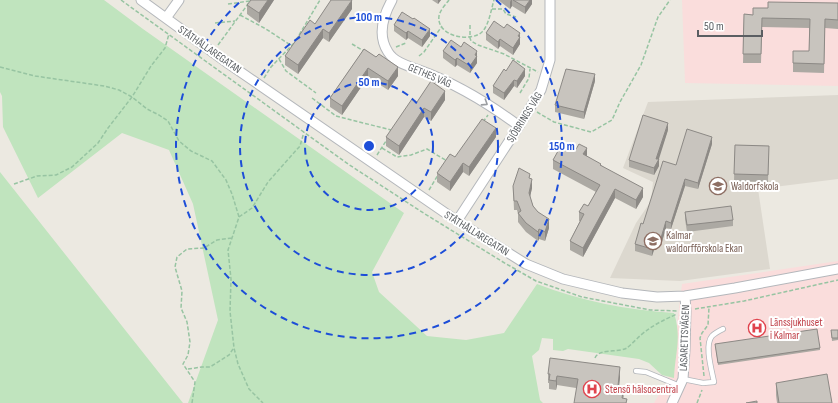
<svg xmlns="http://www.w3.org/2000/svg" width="838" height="403" viewBox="0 0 838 403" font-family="'Sofia Sans Condensed',sans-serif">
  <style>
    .education { fill: #dcd8cf }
    .medical { fill: #fadddc }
    .green { fill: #c0e4be }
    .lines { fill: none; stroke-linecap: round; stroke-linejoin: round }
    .lane-casing { stroke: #b4b7bb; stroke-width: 6 }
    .street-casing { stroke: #b4b7bb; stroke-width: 11 }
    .path { stroke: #97c4a2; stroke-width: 1.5; stroke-dasharray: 4 2; stroke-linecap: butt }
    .lane { stroke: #fff; stroke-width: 4.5 }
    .street { stroke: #fff; stroke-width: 9 }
    .wall { fill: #aca9a3 }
    .shaded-wall { fill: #8c8985 }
    .building { fill: #c8c4be; stroke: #8c8985 }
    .oneway { stroke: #9c9ea1 }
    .ring { fill: none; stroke: #1d4ed8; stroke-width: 2; stroke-dasharray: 7 5 }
    .labels { text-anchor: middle; stroke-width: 4; stroke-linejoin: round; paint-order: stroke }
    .street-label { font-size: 11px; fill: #5a5e62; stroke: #fff }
    .education-label { font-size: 11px; fill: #785e54; stroke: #fff; text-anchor: start }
    .health-label { font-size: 11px; fill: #be3a42; stroke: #fff; text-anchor: start }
    .centre { fill: #1d4ed8; stroke: #fff; stroke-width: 2 }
    .ring-label { font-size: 12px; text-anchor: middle; font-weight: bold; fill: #1d4ed8; stroke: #fff; stroke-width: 4; stroke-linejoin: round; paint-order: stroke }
  </style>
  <rect width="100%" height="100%" fill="#ece9e1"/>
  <path class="education" d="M838,95V179L758,189L770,269L680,281L610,278L636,223L651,201L653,182L623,168L648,102Z"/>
  <path class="medical" d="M682,0H838V86L685,83Z
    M838,261V403H654L671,373L682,284Z"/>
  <path class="green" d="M0,0H104L143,29L404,213L372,272L379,292L427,336L466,340L504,333L537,284C581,301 626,310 674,313C682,338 675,353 674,378L662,375L649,363L639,359L568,349L563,351L553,350V339L542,338L539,350L532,356L540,400L543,403H188L218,320L193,204L169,150L122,133L38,198L3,127L2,96L0,92Z
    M0,172L183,403H0Z"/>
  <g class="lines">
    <defs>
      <path id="lane" d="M636,371L646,372L680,386
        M683,379L703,383L714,382C712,371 704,345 712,336C715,333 719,331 723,329"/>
      <path id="street" d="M141,0L229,64L457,221L526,264L563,279L622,293L657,297L685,296L735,288L838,269
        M392,0C383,16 377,35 388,52C394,62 408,66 419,70C455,83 488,103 519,126
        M166,18L179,0
        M457,221L519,126L541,90L550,60V0
        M672,403L683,379L685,350L686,311L685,296"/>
    </defs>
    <use href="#lane" class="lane-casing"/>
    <use href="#street" class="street-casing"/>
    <path class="path" d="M121,0L348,164L425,214L503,262L536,281L582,297L650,310L677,311
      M449,0C446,4 440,10 439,16C436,36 470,43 482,32C489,25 491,10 494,0
      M228,4L250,1
      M492,9H503L506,14L516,17
      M240,15L266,29L292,46
      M215,23L235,21
      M470,25V38L471,41L478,45L504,54L538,72
      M296,40L320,0
      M352,44L364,51
      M218,45L251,0
      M396,47L406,43
      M419,56L424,52L442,26
      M279,59L286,71L316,93
      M0,67L35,76L104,86L119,90L132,97L147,109L159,115L168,121L179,141L191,151L212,161L226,180L232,194L239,217L228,250L231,279L230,311L234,348L238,364L249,389L263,403
      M264,78L271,67L294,43
      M520,93L529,78L530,69
      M312,98L336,116L391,130
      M537,112L554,122L591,132L612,120L620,102L641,65L658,17L670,0
      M483,122L488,115
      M382,148L397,157L411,155L427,149L447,161
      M377,155L386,141
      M14,184L37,176L56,175L72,167L98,143L108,128L132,97L151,66L165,48L169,34
      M429,190L438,175
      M239,217L252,208L268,182L300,146L304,132
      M695,309L744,301L838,280
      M595,358C599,348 618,353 627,348C632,344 640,335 646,331C655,324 666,319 677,314
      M188,369L202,367H210L229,355L233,349
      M704,376L700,338L702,333L708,325L709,307
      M192,403L195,382L183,364L188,355L190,342L187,322L181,308L182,291L175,267L177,257L187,249L204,248L217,240L232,238
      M697,403L702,390"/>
    <use href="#lane" class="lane"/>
    <use href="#street" class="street"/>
  </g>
  <path class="wall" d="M274,0L259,23L247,14V5Z
    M432,0H441L438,4Z
    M498,0H532V4L525,14L512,6L510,9Z
    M838,3V29L825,28L824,73L793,72V51H809V28L762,27L761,63H743L744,14L753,15L768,8Z
    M352,9L329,42L323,38L298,74L285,65V56L315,24Z
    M394,25L430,36L422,47L408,38L406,40L394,31Z
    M486,33L520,40V44L513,55L500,46L498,49L486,40Z
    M364,49L398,76L388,90L368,77L342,115L330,107V98Z
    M443,51L477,58V63L470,73L457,65L455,67L443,58Z
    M506,71L525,76L517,88L514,86L504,100L493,93V86Z
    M595,81L584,119L555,112V105Z
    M445,100L431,121L424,117L399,155L386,146V137L417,102Z
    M668,130L658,159L659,166L654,175L629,167V160Z
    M496,137L469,176L463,172L450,191L437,182V173L455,157Z
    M712,144L698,189L685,186L671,229L666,228L661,245L656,244L652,256L635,251V244L643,224L676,165Z
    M735,145L769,146L768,182L734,181Z
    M575,151L587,156L601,165L643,197L636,209L615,198L583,257L570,250V241L580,221H579V212L588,206L596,192L553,169V160Z
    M530,179L532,188L530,196L533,206L549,228L545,241L539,239L538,241L526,232L518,222V214L517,210H514L513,186Z
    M685,212L733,220V226L687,232L685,219Z
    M831,330H838V340L832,341Z
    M715,344L820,348V350L718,365Z
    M548,374L620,377L619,386L624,396L623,399L627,403L576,388L557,385L556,390L549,389V383H548Z
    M776,383L832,403H777L776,395Z"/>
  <path class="shaded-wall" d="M268,0H274L259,23V13Z
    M352,0V9L329,42V33Z
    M438,0H441L438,4Z
    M511,0H512V6L510,9V2Z
    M530,0H532V4L525,14V7Z
    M323,29V38L298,74V65Z
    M430,29V36L422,47V40Z
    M408,31V38L406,40V33Z
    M520,33V44L513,55V48Z
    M500,39V46L498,49V42Z
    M477,51V63L470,73V66Z
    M457,58V65L455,67V60Z
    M398,67V76L388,90V81Z
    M368,68V77L342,115V106Z
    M525,69V76L517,88V81Z
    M595,74V81L584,119V112Z
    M514,80V86L504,100V93Z
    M445,91V100L431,121V112Z
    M424,108V117L399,155V146Z
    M668,123V130L658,162L659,159V166L654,175V168L656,159Z
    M496,128V137L469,176V167Z
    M712,137V144L698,189V183Z
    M587,148V157L583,154Z
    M463,163V172L450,191V182Z
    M532,179V188L529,202V193Z
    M685,179V186L671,229V223Z
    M643,188V197L636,209V200Z
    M615,189V198L583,257V248Z
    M549,219V228L545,241V232Z
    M666,221V228L661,245V238Z
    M539,229V239L538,241V232Z
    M656,237V244L652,256V249Z
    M620,367V377L618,395V386Z
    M557,376V385L556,390V381Z"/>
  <path class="building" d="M251,0H268L259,13L247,5Z
    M331,0H352L329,33L323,29L298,65L285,56L310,20L315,24Z
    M513,0H530L525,7Z
    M768,2L838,3V20L825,19L824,64L793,63V51H809L810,19L762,18L761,54H743L744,14L753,15V8H768Z
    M402,12L413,19L414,18L430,29L422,40L408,31L406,33L394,25Z
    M494,21L504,28L507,24L520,33L518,36L520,37L513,48L500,39L498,42L486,33Z
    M451,40L461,47L464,42L477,51L475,55L477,56L470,66L457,58L455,60L443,51Z
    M364,49L376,57L379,54L398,67L388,81L368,68L342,106L330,98Z
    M513,60L525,69L517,81L514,80L504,93L493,86L504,69L506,71Z
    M566,69L595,74L584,112L555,105Z
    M431,81L445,91L431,112L424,108L399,146L386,137L412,99L417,102Z
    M643,115L668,123L656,159H659L654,168L629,160Z
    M482,119L496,128L469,167L463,163L450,182L437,173L450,154L455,157Z
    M687,129L712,137L698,183L685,179L671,223L666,221L661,238L656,237L652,249L635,244L641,223L643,224L663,161L676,165Z
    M562,144L575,151L579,144L587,148L583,154L601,164L600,165L643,188L636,200L615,189L583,248L570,241L584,214L579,212L584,204L588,206L600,185L553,160Z
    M735,145L769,146L768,175L734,174Z
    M519,168L530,174L529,178L532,179L529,193L533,206L538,212L549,219L545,232L539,229L538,232L526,223L518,213L521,211L517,201H514L513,186Z
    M731,206L733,220L687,225L685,212Z
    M817,329L820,348L718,363L715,344Z
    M831,330H838V338H832Z
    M550,358L620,367L618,386L624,387L622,398L627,399L626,403H574L578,379L557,376L556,381L549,380L550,374H548Z
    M827,374L832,403H779L776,383Z
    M757,401V403H746Z"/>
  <defs><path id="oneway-chevron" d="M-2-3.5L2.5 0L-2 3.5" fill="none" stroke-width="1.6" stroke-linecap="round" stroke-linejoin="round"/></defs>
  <use class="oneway" href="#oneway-chevron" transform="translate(485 103) rotate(33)"/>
  <g class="ring">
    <circle cx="369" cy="146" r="64"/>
    <circle cx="369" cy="146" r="129"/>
    <path d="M496 0A193 193 0 1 1 242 0"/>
  </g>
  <defs>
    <symbol id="school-ring" viewBox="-11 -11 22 22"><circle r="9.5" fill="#fff" stroke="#8d6e63" stroke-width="1.5"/><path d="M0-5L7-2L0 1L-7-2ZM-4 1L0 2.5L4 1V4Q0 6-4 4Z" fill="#8d6e63"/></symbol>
    <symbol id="hospital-ring" viewBox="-11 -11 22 22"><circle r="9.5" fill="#fff" stroke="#e0444e" stroke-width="1.5"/><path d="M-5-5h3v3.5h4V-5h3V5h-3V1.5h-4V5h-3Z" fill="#e0444e"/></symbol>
  </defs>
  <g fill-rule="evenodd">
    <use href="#school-ring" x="708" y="176" width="20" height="20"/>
    <use href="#school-ring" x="643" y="231" width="20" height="20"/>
    <use href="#hospital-ring" x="747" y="318" width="20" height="20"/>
    <use href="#hospital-ring" x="582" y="379" width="20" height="20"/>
  </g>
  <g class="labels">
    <g class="street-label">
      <text transform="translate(210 49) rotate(35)" y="4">STÅTHÅLLAREGATAN</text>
      <text transform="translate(430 75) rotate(23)" y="4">GETHES VÄG</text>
      <text transform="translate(524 117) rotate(-58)" y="4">SJÖBRINGS VÄG</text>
      <text transform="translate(477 233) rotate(32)" y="4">STÅTHÅLLAREGATAN</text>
      <text transform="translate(684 338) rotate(-88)" y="4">LASARETTSVÄGEN</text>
    </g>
    <g class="education-label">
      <text x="731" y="190">Waldorfskola</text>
      <text x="666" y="239">Kalmar<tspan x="666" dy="13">waldorfförskola Ekan</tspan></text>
    </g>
    <g class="health-label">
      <text x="770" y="326">Länssjukhuset<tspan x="770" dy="13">i Kalmar</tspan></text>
      <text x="605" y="393">Stensö hälsocentral</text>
    </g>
  </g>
  <circle cx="369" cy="146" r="6" class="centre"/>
  <g class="ring-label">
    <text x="369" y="21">100 m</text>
    <text x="369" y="86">50 m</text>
    <text x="562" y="150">150 m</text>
  </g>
  <path d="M698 30v6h64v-6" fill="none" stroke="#5a5e62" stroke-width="2"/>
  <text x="704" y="30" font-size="12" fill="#5a5e62" stroke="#ffffff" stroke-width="3" paint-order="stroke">50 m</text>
</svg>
